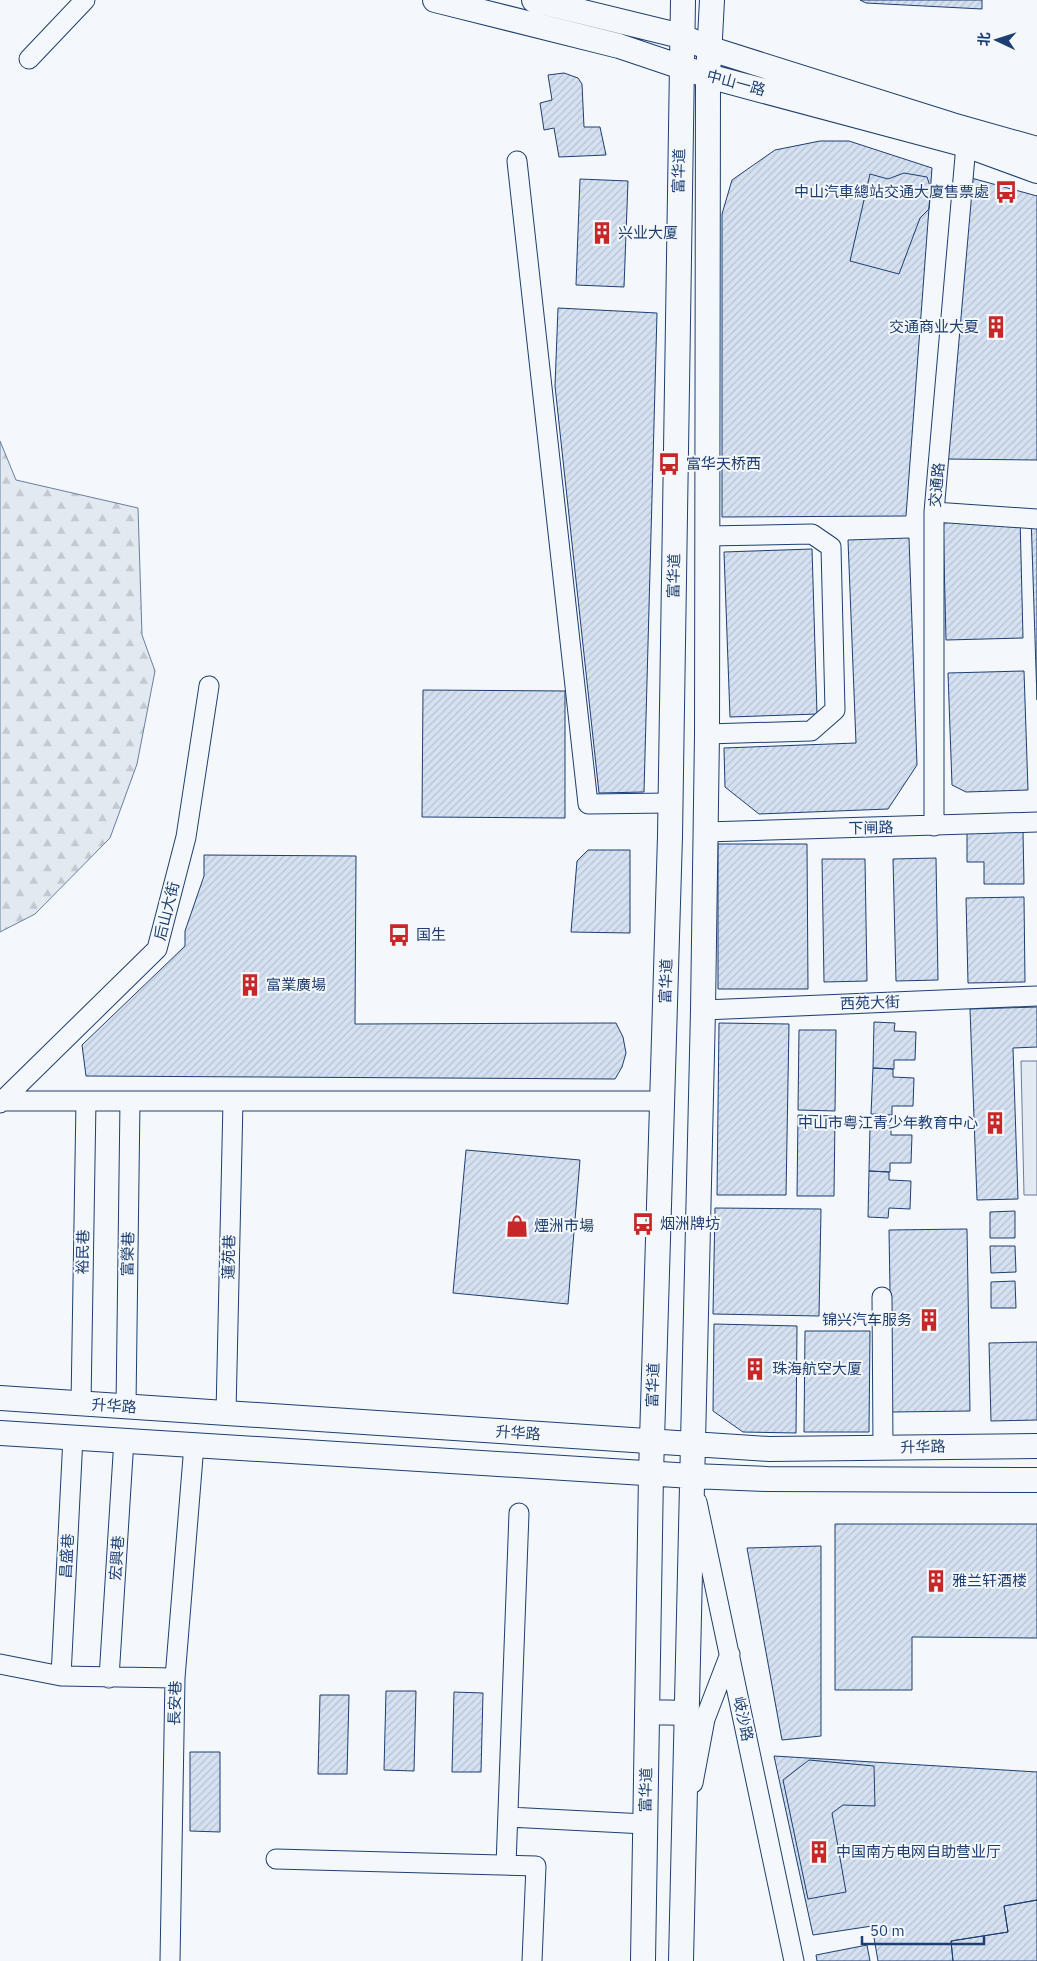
<svg xmlns="http://www.w3.org/2000/svg" width="1037" height="1961" viewBox="0 0 1037 1961" font-family="'IBM Plex Sans','Noto Sans SC',sans-serif">
  <style>
    .green { fill: #e3e9f0; stroke: #687fa3 }
    .forest { fill: url(#forest-firs); stroke: #687fa3 }
    .building { fill: url(#building-hatch); stroke: #1d3f73 }
    .lines { fill: none; stroke-linecap: round; stroke-linejoin: round }
    .minor-casing { stroke: #1d3f73; stroke-width: 21 }
    .major-casing { stroke: #1d3f73; stroke-width: 26 }
    .minor { stroke: #f4f7fb; stroke-width: 19 }
    .major { stroke: #f4f7fb; stroke-width: 24 }
    .labels { text-anchor: middle; stroke-width: 4; stroke-linejoin: round; paint-order: stroke }
    .street-label { font-size: 15px; fill: #1d3f73; stroke: #f4f7fb }
    .poi-label { font-size: 15px; fill: #1d3f73; stroke: #f4f7fb; text-anchor: start }
  </style>
  <defs>
    <pattern id="forest-firs" width="22" height="20" patternUnits="userSpaceOnUse" patternTransform="scale(1.25)"><rect width="22" height="20" fill="#e3e9f0"/><path d="M5 1l3.5 6h-7zM16 11l3.5 6h-7z" fill="#c2c9d1"/></pattern>
    <pattern id="building-hatch" width="6" height="6" patternUnits="userSpaceOnUse" patternTransform="scale(1.25)"><rect width="6" height="6" fill="#d5e0f0"/><path d="M-1 1l2-2M0 6l6-6M5 7l2-2" fill="none" stroke="#b6c1d1"/></pattern>
  </defs>
  <rect width="100%" height="100%" fill="#f4f7fb"/>
  <path class="green" d="M1021,1061H1037V1195H1024Z"/>
  <path class="forest" d="M0,441L16,480L138,508L142,635L155,671L137,764L110,838L35,914L0,932Z"/>
  <path class="building" d="M860,0H982V9L866,3Z
    M564,73L578,78L582,84L584,127H600L606,155L559,157L554,128L544,130L540,103L552,100L548,75Z
    M820,141H849L932,168L906,516L722,517V214L732,180L775,150Z
    M904,173L927,177L931,189L929,209L920,218L899,274L850,261L870,174L888,179Z
    M964,176L1037,196V460L946,459Z
    M580,179L628,181L624,287L576,285Z
    M558,308L657,313L644,792L599,793L555,386Z
    M1031,516H1037V700Z
    M1020,517L1023,638L946,640L943,518Z
    M909,538L917,765L888,809L759,814L725,787L724,748L856,743L848,540Z
    M812,549L817,714L730,717L724,552Z
    M1024,671L1028,790L966,792L952,785L948,673Z
    M423,690L565,691V818L422,817Z
    M967,832H1023L1024,884H984V862H967Z
    M718,844H807L808,989H718Z
    M588,850H630V933L571,932L577,861Z
    M204,855L356,856L355,1024L616,1023L623,1037L626,1053L622,1067L615,1079L86,1076L82,1045L185,946V931L204,876Z
    M936,858L938,980L896,981L893,859Z
    M822,859H865L867,981L824,982Z
    M1024,897L1025,982L968,983L966,898Z
    M1037,1007V1047L1013,1048L1018,1199L977,1200L970,1009Z
    M874,1022L895,1023L894,1031L916,1032L915,1060H894V1069L873,1068Z
    M719,1023L789,1024L786,1195H717Z
    M799,1030H836L835,1111L798,1110Z
    M873,1068L893,1069V1077L914,1078L913,1106H892V1115L871,1114Z
    M798,1115L835,1116L834,1196H797Z
    M870,1126H891V1135H912L911,1163H890V1172L869,1171Z
    M466,1150L580,1160L568,1304L453,1293Z
    M869,1171L889,1172V1180L911,1181L910,1209L889,1208L888,1218L868,1217Z
    M715,1208L821,1209L819,1316L713,1314Z
    M1015,1211V1238H990V1212Z
    M967,1229L970,1411L892,1412L889,1230Z
    M990,1246H1015L1016,1272L991,1273Z
    M1015,1281L1016,1308H991V1282Z
    M714,1324L797,1326L796,1433L743,1432L713,1411Z
    M805,1331H870L869,1432H804Z
    M1037,1342V1420L991,1421L989,1343Z
    M835,1524H1037V1638L912,1637V1690H835Z
    M821,1546V1736L782,1740L747,1548Z
    M386,1691H416L414,1771L384,1770Z
    M454,1692L483,1693L481,1772H452Z
    M320,1695H349L347,1774H318Z
    M190,1752H220V1832L190,1831Z
    M774,1756L1037,1772V1900L1004,1906L1008,1932L951,1941L953,1961H878L872,1926L813,1935Z
    M809,1760L874,1766L875,1806L843,1805L832,1813L846,1892L808,1899L783,1780Z
    M1037,1900V1961H953L951,1941L1008,1932L1004,1906Z
    M867,1945L870,1961H817L816,1955Z"/>
  <g class="lines">
    <defs>
      <path id="minor" d="M29,59L85,0
        M517,161L588,804L670,803
        M934,512L1037,519
        M707,536L812,534L831,547L835,710L811,731L707,734
        M934,826V512L966,145
        M705,832L1037,822
        M703,1010L1037,996
        M1,1101H662
        M0,1103L157,949L186,837L209,686
        M882,1297L883,1448
        M81,1404L86,1101
        M126,1406L130,1101
        M226,1413L233,1101
        M697,1502L794,1961
        M0,1664L61,1676L175,1678
        M61,1676L73,1437
        M109,1678L124,1439
        M693,1783L705,1719L730,1654
        M508,1817L645,1824
        M276,1859L536,1866L532,1961
        M506,1865L519,1513
        M170,1961L175,1678L194,1445"/>
      <path id="major" d="M435,0L619,46L708,76L966,145L1037,171
        M534,0L681,36L711,49L952,125L1037,149
        M0,1398L769,1449L1037,1446
        M0,1433L692,1476L767,1479L1037,1480
        M647,1712L687,1713
        M643,1961L651,1474L670,836L683,0
        M681,1961L703,1010L707,734L708,76L712,0"/>
    </defs>
    <use href="#minor" class="minor-casing"/>
    <use href="#major" class="major-casing"/>
    <use href="#minor" class="minor"/>
    <use href="#major" class="major"/>
  </g>
  <defs>
    <symbol id="bus-bare" viewBox="-9 -9 18 18"><path d="M-5-6H5V4H4V6H2V4H-2V6H-4V4H-5ZM-3.5-4V0h7V-4ZM-3.5 1.2v1.5H-2V1.2ZM2 1.2v1.5H3.5V1.2Z" fill="#c62828" stroke="#f4f7fb" stroke-width="2.5" paint-order="stroke"/></symbol>
    <symbol id="building-bare" viewBox="-9 -9 18 18"><path d="M-4-6H4V6H1V3H-1V6H-4ZM-2.5-4.3h1.7v1.8h-1.7ZM.8-4.3h1.7v1.8H.8ZM-2.5-1h1.7V.8h-1.7ZM.8-1h1.7V.8H.8Z" fill="#c62828" stroke="#f4f7fb" stroke-width="2.5" paint-order="stroke"/></symbol>
    <symbol id="shop-bare" viewBox="-9 -9 18 18"><path d="M-5-2.5h2.3a2.7 3.5 0 0 1 5.4 0H5L5.5 6h-11ZM-1.5-2.5h3a1.5 2.3 0 0 0-3 0Z" fill="#c62828" stroke="#f4f7fb" stroke-width="2.5" paint-order="stroke"/></symbol>
  </defs>
  <g fill-rule="evenodd">
    <use href="#bus-bare" x="990" y="176" width="32" height="32"/>
    <use href="#building-bare" x="586" y="217" width="32" height="32"/>
    <use href="#building-bare" x="980" y="311" width="32" height="32"/>
    <use href="#bus-bare" x="653" y="448" width="32" height="32"/>
    <use href="#bus-bare" x="383" y="919" width="32" height="32"/>
    <use href="#building-bare" x="234" y="969" width="32" height="32"/>
    <use href="#building-bare" x="979" y="1107" width="32" height="32"/>
    <use href="#bus-bare" x="627" y="1208" width="32" height="32"/>
    <use href="#shop-bare" x="501" y="1210" width="32" height="32"/>
    <use href="#building-bare" x="913" y="1304" width="32" height="32"/>
    <use href="#building-bare" x="739" y="1353" width="32" height="32"/>
    <use href="#building-bare" x="920" y="1565" width="32" height="32"/>
    <use href="#building-bare" x="803" y="1836" width="32" height="32"/>
  </g>
  <g class="labels">
    <g class="street-label">
      <text transform="translate(736 83) rotate(15)" y="5">中山一路</text>
      <text transform="translate(679 171) rotate(-89)" y="5">富华道</text>
      <text transform="translate(937 485) rotate(-85)" y="5">交通路</text>
      <text transform="translate(674 576) rotate(-89)" y="5">富华道</text>
      <text transform="translate(871 828) rotate(-1)" y="5">下闸路</text>
      <text transform="translate(167 911) rotate(-76)" y="5">后山大街</text>
      <text transform="translate(666 981) rotate(-88)" y="5">富华道</text>
      <text transform="translate(870 1003) rotate(-2)" y="5">西苑大街</text>
      <text transform="translate(83 1252) rotate(-89)" y="5">裕民巷</text>
      <text transform="translate(128 1254) rotate(-89)" y="5">富榮巷</text>
      <text transform="translate(229 1257) rotate(-89)" y="5">蓮苑巷</text>
      <text transform="translate(653 1385) rotate(-88)" y="5">富华道</text>
      <text transform="translate(114 1406) rotate(4)" y="5">升华路</text>
      <text transform="translate(518 1433) rotate(4)" y="5">升华路</text>
      <text transform="translate(923 1447) rotate(-1)" y="5">升华路</text>
      <text transform="translate(67 1556) rotate(-87)" y="5">昌盛巷</text>
      <text transform="translate(117 1558) rotate(-86)" y="5">宏興巷</text>
      <text transform="translate(175 1703) rotate(-88)" y="5">長安巷</text>
      <text transform="translate(743 1719) rotate(78)" y="5">岐沙路</text>
      <text transform="translate(646 1790) rotate(-89)" y="5">富华道</text>
    </g>
    <g class="poi-label">
      <text x="989" y="197" text-anchor="end">中山汽車總站交通大廈售票處</text>
      <text x="618" y="238">兴业大厦</text>
      <text x="979" y="332" text-anchor="end">交通商业大夏</text>
      <text x="686" y="469">富华天桥西</text>
      <text x="416" y="940">国生</text>
      <text x="266" y="990">富業廣場</text>
      <text x="978" y="1128" text-anchor="end">中山市粤江青少年教育中心</text>
      <text x="660" y="1229">烟洲牌坊</text>
      <text x="534" y="1231">煙洲市場</text>
      <text x="912" y="1325" text-anchor="end">锦兴汽车服务</text>
      <text x="772" y="1374">珠海航空大厦</text>
      <text x="952" y="1586">雅兰轩酒楼</text>
      <text x="836" y="1857">中国南方电网自助营业厅</text>
    </g>
  </g>
  <g transform="translate(997 40) rotate(274)" stroke="#f4f7fb" stroke-width="4" paint-order="stroke">
  <path d="M0-4L9 19L0 12L-9 19Z" fill="#1d3f73"/>
  <text y="-8" font-size="14" font-weight="bold" text-anchor="middle" fill="#1d3f73">北</text>
  </g>
  <path d="M862 1936v8h122v-8" fill="none" stroke="#1d3f73" stroke-width="2.5"/>
  <text x="870" y="1936" font-size="15" fill="#1d3f73" stroke="#f4f7fb" stroke-width="4" paint-order="stroke">50 m</text>
</svg>
